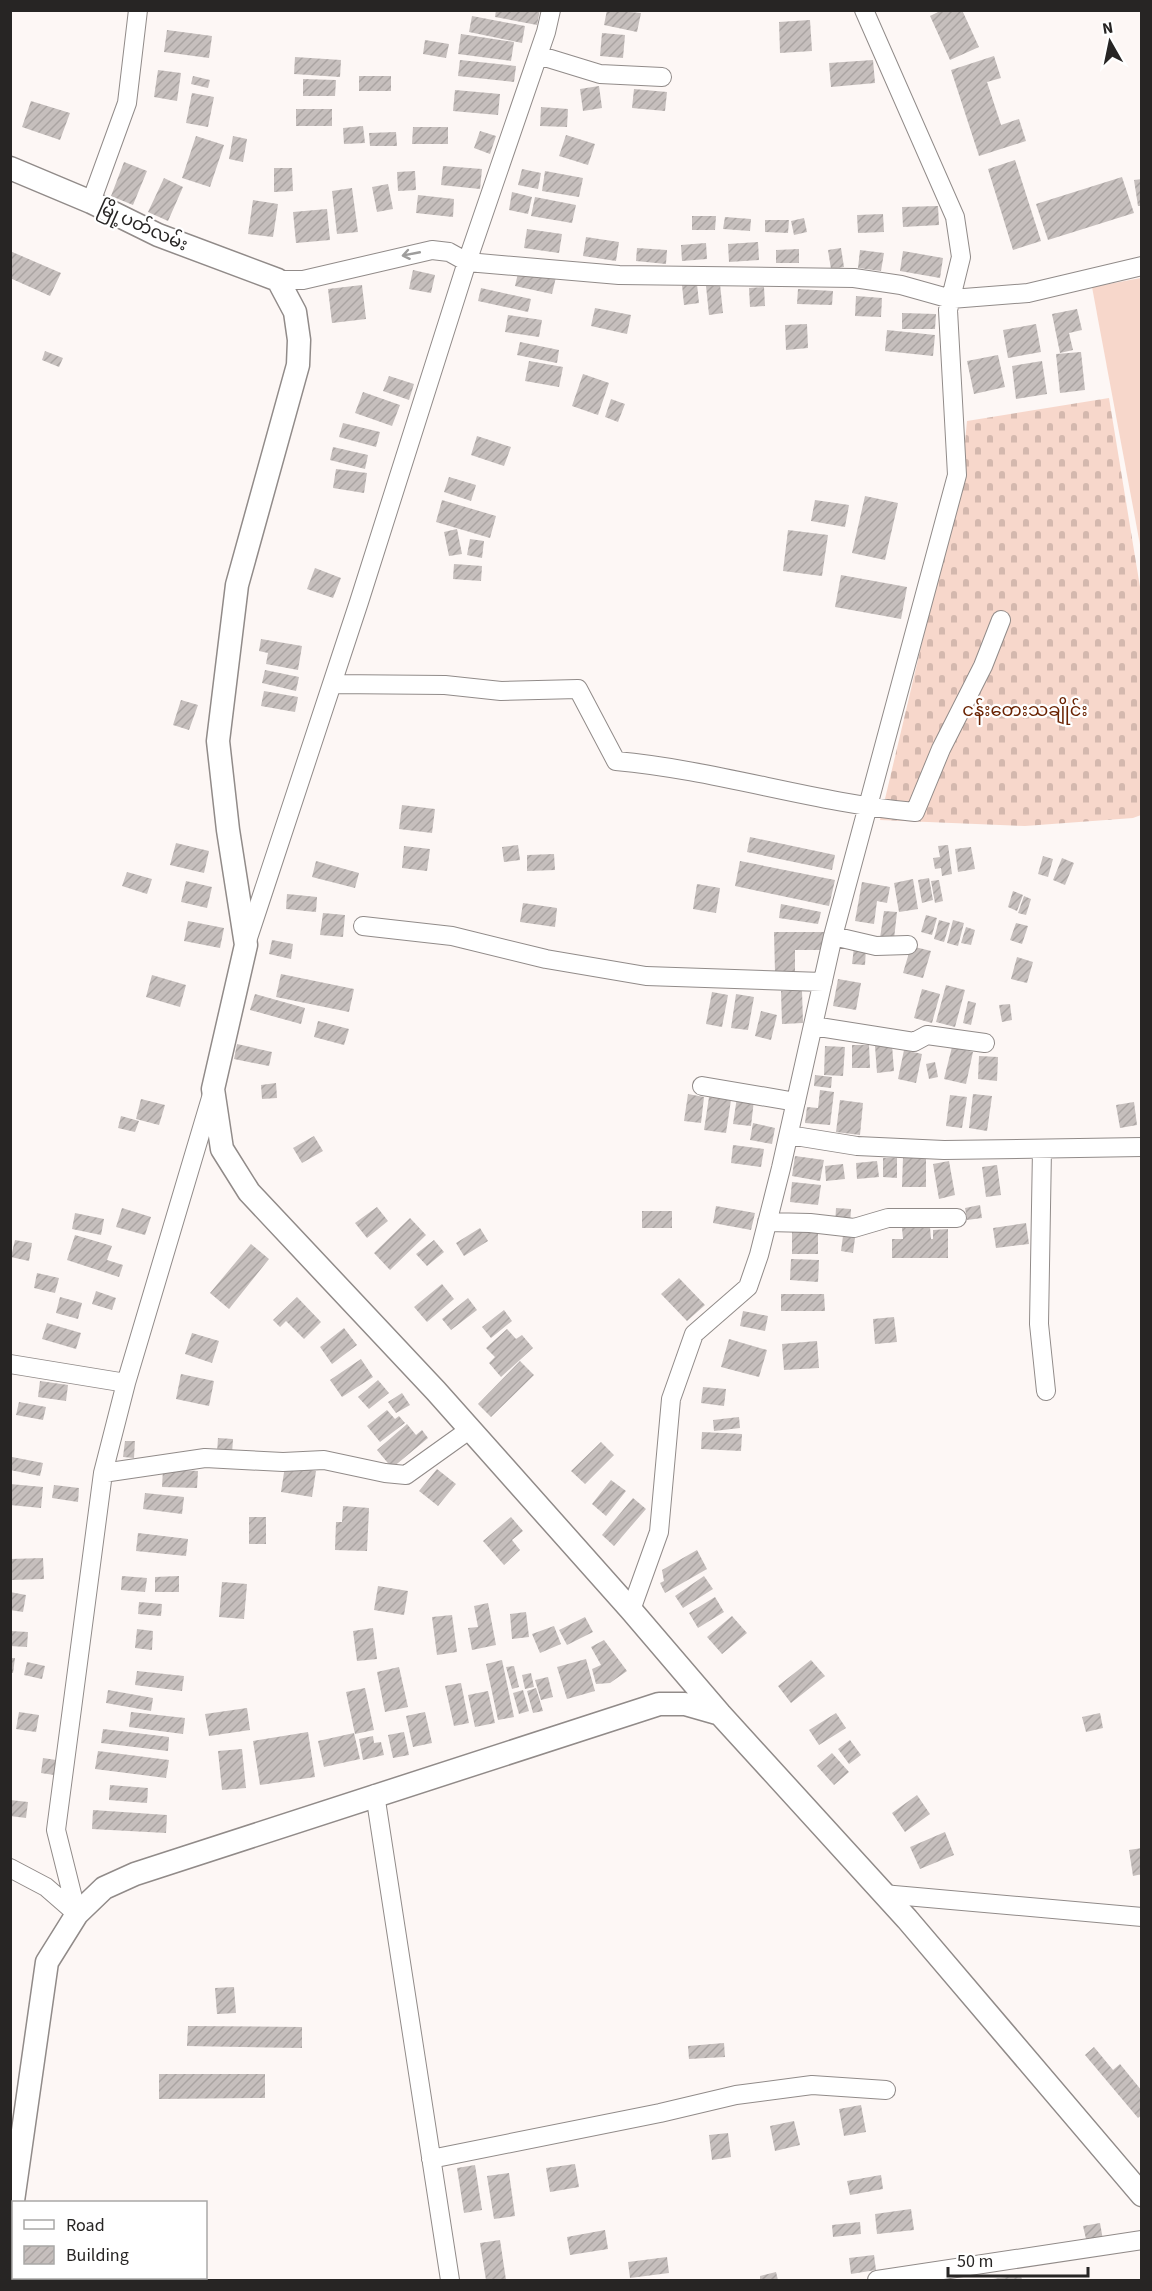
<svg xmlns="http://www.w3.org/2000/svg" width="1152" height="2291" viewBox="0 0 1152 2291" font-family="'Source Sans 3','Noto Sans Myanmar',sans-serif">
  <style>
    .cemetery { fill: url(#cemetery-stones) }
    .pitch { fill: #f7d7cb }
    .building { fill: url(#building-hatch) }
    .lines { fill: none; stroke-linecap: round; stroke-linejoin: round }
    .minor-casing { stroke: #918b89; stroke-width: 20 }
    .major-casing { stroke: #918b89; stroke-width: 25 }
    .minor { stroke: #fff; stroke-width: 18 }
    .major { stroke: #fff; stroke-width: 22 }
    .oneway { stroke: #9e9d9c }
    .labels { text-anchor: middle; stroke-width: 4.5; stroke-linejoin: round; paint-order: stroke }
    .street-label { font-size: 18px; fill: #272524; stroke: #fff }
    .park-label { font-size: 18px; fill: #6a2303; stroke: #fff }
  </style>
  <defs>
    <pattern id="cemetery-stones" width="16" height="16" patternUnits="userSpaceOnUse" patternTransform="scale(1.5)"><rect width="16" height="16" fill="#f7d7cb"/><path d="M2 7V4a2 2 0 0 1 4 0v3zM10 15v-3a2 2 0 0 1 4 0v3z" fill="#d4b8ae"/></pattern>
    <pattern id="building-hatch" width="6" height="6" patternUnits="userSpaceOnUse" patternTransform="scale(1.5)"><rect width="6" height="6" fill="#c6bfbd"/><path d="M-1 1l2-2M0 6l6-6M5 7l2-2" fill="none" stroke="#aaa4a2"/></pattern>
  </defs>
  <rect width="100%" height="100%" fill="#fdf7f5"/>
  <path class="cemetery" d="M1109,398L1141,593V815L1133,818L1025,826L880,820L962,474L967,421Z"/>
  <path class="pitch" d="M1141,278V550L1092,287Z"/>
  <path class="building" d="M496,10H540L537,25L495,17Z
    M607,10L641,13L637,32L604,25Z
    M942,10H962L979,47L950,60L930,16Z
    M472,16L525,26L522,43L469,32Z
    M810,20L812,51L780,53L779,22Z
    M167,30L212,36L209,58L164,52Z
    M602,33L625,35L623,58L600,56Z
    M461,34L514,42L511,61L458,54Z
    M425,40L449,44L446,58L423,54Z
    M994,56L1001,78L987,82L1001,125L1019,119L1026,141L979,156L951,70Z
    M295,57L341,60L340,77L294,74Z
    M460,60L516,66L514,82L458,76Z
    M873,60L875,83L831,87L829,63Z
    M158,70L181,73L177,101L154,97Z
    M193,76L210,80L208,88L191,84Z
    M359,76H391V91H359Z
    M303,79L336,80L335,96H303Z
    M599,86L602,108L583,111L580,89Z
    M634,89L667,92L665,111L632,108Z
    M455,90L500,94L498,115L453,111Z
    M192,93L214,97L208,127L186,123Z
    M31,101L70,113L60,140L22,127Z
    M541,107L568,109L567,127L540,126Z
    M296,109H332V126H296Z
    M363,126L365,143L344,144L343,128Z
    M413,127H448V144H412Z
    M480,131L496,136L490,154L474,148Z
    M396,132L397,146H370L369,133Z
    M566,135L595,144L588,165L559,156Z
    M196,136L224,145L210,187L182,178Z
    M233,136L247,139L243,162L229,159Z
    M1015,160L1041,241L1013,250L988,169Z
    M124,162L147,171L133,205L111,196Z
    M443,166L482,169L480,189L441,185Z
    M274,168H292L293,191L274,192Z
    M522,169L541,173L538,189L518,185Z
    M415,171L416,190L398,191L397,172Z
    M545,171L583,178L579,197L542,191Z
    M1122,177L1134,213L1048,240L1036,204Z
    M164,178L183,187L168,221L148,212Z
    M1142,179V206H1138L1134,180Z
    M388,184L393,209L377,212L372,187Z
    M352,188L358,232L337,234L332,191Z
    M512,192L532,197L528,214L509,210Z
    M418,195L454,199L453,217L416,213Z
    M535,197L576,205L572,223L531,216Z
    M253,200L278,204L273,237L248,234Z
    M938,206L939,225L903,227L902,207Z
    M327,209L330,240L296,243L293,212Z
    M883,214L884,232L858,233L857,215Z
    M692,216H716L715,230H692Z
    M725,217L751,219L750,231L723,229Z
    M804,218L807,232L794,235L791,221Z
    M765,220H789L788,233L765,232Z
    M527,229L562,234L559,253L524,248Z
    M586,237L619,242L616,261L583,256Z
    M758,242L759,260L729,262L728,244Z
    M706,243L707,259L682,261L681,245Z
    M637,248L667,250L666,264L636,261Z
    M841,248L844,267L831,269L828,250Z
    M799,249V263H776V250Z
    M860,250L884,253L881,271L858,268Z
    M10,251L61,273L50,296L10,278Z
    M903,251L943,258L940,278L900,271Z
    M519,269L556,277L552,294L515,286Z
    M413,270L435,275L431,293L409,289Z
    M697,284L699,303L684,305L682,285Z
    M720,284L723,313L709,315L706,286Z
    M362,285L366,319L332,323L328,289Z
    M764,287L765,306L750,307L749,288Z
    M481,288L531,299L528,312L478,301Z
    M798,289L833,291L832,305L797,304Z
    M856,296L882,298L881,317L855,316Z
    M595,308L631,315L627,334L591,326Z
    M1077,309L1082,330L1069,333L1073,350L1060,353L1052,314Z
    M902,313L936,314L935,329H902Z
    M508,315L542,320L539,337L505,332Z
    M807,324L808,348L786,350L785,325Z
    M1036,324L1041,352L1008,358L1003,330Z
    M887,330L935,335L933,356L885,351Z
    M520,342L559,350L557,363L517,355Z
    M45,351L63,358L59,367L42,360Z
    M1081,352L1085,390L1060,393L1056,354Z
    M998,355L1005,387L974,394L967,361Z
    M529,361L563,367L559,387L525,381Z
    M1042,361L1047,394L1016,399L1012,366Z
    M583,374L609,383L598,415L572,406Z
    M389,376L414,384L409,400L383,391Z
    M363,392L400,405L392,426L355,413Z
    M611,399L625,404L618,422L605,417Z
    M343,423L380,432L376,447L339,437Z
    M477,436L511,447L504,466L471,455Z
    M333,447L368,455L365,469L330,460Z
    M336,469L367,473L364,493L333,488Z
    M449,477L476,485L471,501L444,492Z
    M865,496L898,503L885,560L852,553Z
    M442,500L496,516L490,538L436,522Z
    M815,500L849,505L845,527L811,521Z
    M457,529L462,554L449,556L444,532Z
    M788,530L828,535L822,576L783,571Z
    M470,539L484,541L482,558L467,555Z
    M454,564L482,566L481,581L453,579Z
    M315,568L341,578L333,598L307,589Z
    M841,575L907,587L901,619L835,607Z
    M261,639L302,646L298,670L266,664L268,653L259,651Z
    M265,670L299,677L296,691L262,683Z
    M264,691L298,697L295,712L261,706Z
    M181,700L198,705L189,730L173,725Z
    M402,805L435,809L432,833L399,829Z
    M750,837L835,855L832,870L747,852Z
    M176,843L209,851L204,873L170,865Z
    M518,845L520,860L504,862L502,847Z
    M948,845L952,874L942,876L941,868L935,869L933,858L940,857L938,846Z
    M404,846L430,849L427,871L402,868Z
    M971,847L975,869L958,872L955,849Z
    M554,854L555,870L527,871V855Z
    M1043,856L1053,859L1048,877L1038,874Z
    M1062,858L1074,863L1065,885L1053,880Z
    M316,861L359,873L355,888L312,877Z
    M740,861L835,880L829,906L735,886Z
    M127,872L152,879L147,894L122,886Z
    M929,878L933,900L922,903L918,880Z
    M913,879L918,909L899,912L894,883Z
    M939,880L943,901L935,903L931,881Z
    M186,881L212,887L207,908L181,902Z
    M862,882L890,887L887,903L877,901L874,924L855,921Z
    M697,884L720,888L716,913L693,909Z
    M1013,891L1023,895L1017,911L1008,907Z
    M287,894L317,897L316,912L286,909Z
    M1024,896L1031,899L1026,915L1018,913Z
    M523,903L557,908L555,927L520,922Z
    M781,904L821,912L818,924L779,918Z
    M884,911L897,912L894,939L880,938Z
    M323,913L345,915L343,937L320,935Z
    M926,915L937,918L932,935L921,932Z
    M939,920L950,923L944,942L934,939Z
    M953,920L964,923L958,946L947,943Z
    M188,921L224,928L220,948L184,941Z
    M1016,923L1028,926L1022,944L1010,940Z
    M966,927L975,930L971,945L961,943Z
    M774,932H825V950H795V972H775Z
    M272,940L293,944L291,959L269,954Z
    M911,946L931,951L923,978L903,973Z
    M854,947L866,948L865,965L852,964Z
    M1017,957L1033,962L1027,983L1011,979Z
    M281,974L354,989L349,1012L276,997Z
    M152,975L186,985L180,1007L146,997Z
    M838,979L861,983L856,1010L833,1006Z
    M946,985L965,990L955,1027L936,1022Z
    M922,989L940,994L932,1023L914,1018Z
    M781,991H802L803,1023L782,1024Z
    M712,992L728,995L722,1027L706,1024Z
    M255,994L305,1008L301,1024L250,1010Z
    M736,994L754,997L748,1030L731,1028Z
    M968,1001L976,1003L971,1025L963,1023Z
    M1010,1004L1012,1020L1002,1022L999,1005Z
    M761,1011L777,1015L771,1040L755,1036Z
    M318,1021L349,1029L344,1045L314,1037Z
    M237,1044L272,1052L269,1066L234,1059Z
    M852,1045H869L870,1068H852Z
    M892,1045L894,1071L877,1073L875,1046Z
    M825,1046L845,1047L843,1076L824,1075Z
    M952,1047L973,1052L966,1084L944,1079Z
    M904,1050L922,1054L916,1083L898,1079Z
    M979,1056L998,1057L997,1081L978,1079Z
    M935,1062L938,1077L929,1079L926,1064Z
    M815,1075L832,1077L831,1088L814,1086Z
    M276,1083L277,1098L262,1099L261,1085Z
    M820,1090L834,1092L830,1125L805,1123L807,1107L818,1108Z
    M688,1094L704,1097L701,1123L684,1121Z
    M973,1094L992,1096L987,1131L969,1128Z
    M950,1095L967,1097L962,1128L946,1126Z
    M709,1097L731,1100L726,1133L704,1130Z
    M737,1097L754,1100L751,1126L733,1124Z
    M141,1099L165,1105L159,1125L136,1119Z
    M840,1100L863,1103L860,1135L836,1132Z
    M1134,1102L1137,1125L1120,1128L1116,1105Z
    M121,1116L139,1121L135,1132L118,1128Z
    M753,1123L775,1128L772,1144L750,1140Z
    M314,1136L323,1151L302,1163L293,1148Z
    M733,1145L764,1149L761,1167L731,1163Z
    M795,1156L824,1160L820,1181L792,1176Z
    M903,1157L926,1158V1187H902Z
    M883,1158H897V1178L883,1177Z
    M877,1161L879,1177L857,1179L856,1163Z
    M949,1161L955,1195L939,1199L933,1164Z
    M843,1164L845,1179L826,1181L825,1166Z
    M997,1165L1001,1195L986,1197L982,1167Z
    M792,1182L821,1185L818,1205L790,1202Z
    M980,1205L982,1218L967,1220L965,1208Z
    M716,1206L755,1213L751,1230L713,1223Z
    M377,1207L388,1221L367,1238L355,1223Z
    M122,1208L151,1217L145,1235L116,1227Z
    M836,1208L851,1209L850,1225H835Z
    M642,1211H672V1228H642Z
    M75,1213L104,1219L101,1235L72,1229Z
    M410,1218L426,1235L390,1270L374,1253Z
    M1026,1223L1029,1244L996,1248L993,1228Z
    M930,1227L931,1239H933V1230L948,1229V1258H892V1239H903L902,1228Z
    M480,1228L488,1241L464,1256L456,1243Z
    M792,1230H818V1254H792Z
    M75,1235L112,1246L107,1260L123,1265L119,1277L67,1260Z
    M843,1236L855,1238L853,1253L841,1251Z
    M15,1240L32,1243L29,1261L11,1257Z
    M434,1240L444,1252L427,1266L416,1254Z
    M251,1244L269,1259L229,1309L210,1293Z
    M791,1259L819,1260L818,1282L790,1280Z
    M37,1273L59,1278L55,1293L34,1288Z
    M679,1278L705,1305L687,1321L661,1294Z
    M442,1284L454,1299L427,1322L414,1307Z
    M96,1291L116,1298L112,1310L92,1304Z
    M781,1294H824L825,1311H781Z
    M60,1297L82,1303L78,1319L56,1313Z
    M297,1297L321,1322L304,1339L286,1321L280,1327L273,1320Z
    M468,1298L477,1310L451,1330L442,1319Z
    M504,1310L512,1321L491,1338L482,1327Z
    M743,1311L768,1316L765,1331L740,1326Z
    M894,1317L897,1342L875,1344L873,1319Z
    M47,1323L81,1333L76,1349L42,1339Z
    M344,1328L357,1345L332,1364L320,1347Z
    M507,1329L516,1339L522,1335L533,1348L501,1377L489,1363L495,1357L486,1348Z
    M192,1333L219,1341L212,1363L185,1354Z
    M729,1339L767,1350L759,1377L721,1367Z
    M817,1341L819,1368L784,1370L782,1344Z
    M361,1359L373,1377L342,1397L330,1380Z
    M520,1361L534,1375L491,1417L478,1404Z
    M181,1374L214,1381L209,1406L176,1399Z
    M378,1380L389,1393L369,1409L358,1397Z
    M40,1381L68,1385L66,1401L38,1397Z
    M703,1387L726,1389L724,1406L701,1403Z
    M402,1393L410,1405L396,1413L388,1402Z
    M19,1402L46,1407L43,1420L16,1415Z
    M387,1410L395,1419L399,1416L405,1423L380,1442L367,1426Z
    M739,1417L740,1428L714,1431L713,1420Z
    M407,1424L416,1435L422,1430L428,1438L392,1468L377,1450Z
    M702,1432L742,1434L741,1451L701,1449Z
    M218,1438L233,1439L232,1454L217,1453Z
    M125,1441H135L134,1458L123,1457Z
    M601,1442L614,1455L585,1484L571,1471Z
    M12,1457L43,1463L40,1476L10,1470Z
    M285,1466L316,1471L312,1497L281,1492Z
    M163,1469L198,1471L197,1488L162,1487Z
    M437,1469L456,1484L438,1506L419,1491Z
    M611,1480L626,1491L606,1516L592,1504Z
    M10,1484L43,1487L41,1508L10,1505Z
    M54,1485L79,1488L78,1502L52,1498Z
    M145,1493L184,1497L182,1514L143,1509Z
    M633,1498L646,1509L614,1546L602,1535Z
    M343,1506L369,1508L367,1551L335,1550L336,1522H342Z
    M249,1517H266V1544H249Z
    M511,1517L523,1531L512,1540L520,1550L504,1565L483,1541Z
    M138,1533L188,1539L186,1556L136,1551Z
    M697,1550L707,1569L665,1593L660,1583L664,1581L662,1570Z
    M43,1558L44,1579L10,1580V1559Z
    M122,1576L147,1578L145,1592L121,1590Z
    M179,1576V1592H155V1577Z
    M704,1576L713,1589L683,1608L675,1596Z
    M222,1582L247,1584L244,1619L219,1617Z
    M378,1586L408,1591L404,1615L374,1610Z
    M10,1592L26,1595L23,1612L10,1610Z
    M715,1597L724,1612L698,1628L689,1613Z
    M139,1602L162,1604L161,1616L138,1614Z
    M488,1603L496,1645L472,1650L468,1628L478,1627L474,1606Z
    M526,1612L529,1637L512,1639L510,1614Z
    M452,1615L457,1652L437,1655L432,1617Z
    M732,1616L747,1633L722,1654L707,1637Z
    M585,1617L593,1632L567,1645L559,1630Z
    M554,1626L561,1644L540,1653L532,1634Z
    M373,1628L377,1659L357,1661L353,1631Z
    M137,1629L153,1631L152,1650L135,1648Z
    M10,1631L28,1632L27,1647L10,1646Z
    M604,1640L627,1671L610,1683L596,1684L592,1669L601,1665L591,1647Z
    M10,1658H15L13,1673H10Z
    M586,1659L595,1691L567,1699L557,1667Z
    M502,1660L514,1717L498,1720L486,1664Z
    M811,1660L825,1676L791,1703L778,1686Z
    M27,1662L45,1666L42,1679L24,1675Z
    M514,1666L519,1687L512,1689L506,1667Z
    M399,1667L408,1707L385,1712L377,1672Z
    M137,1671L184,1676L182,1691L135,1685Z
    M531,1673L534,1687L525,1689L522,1675Z
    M548,1677L553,1697L541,1700L535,1680Z
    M461,1683L469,1723L454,1726L445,1686Z
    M365,1688L374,1730L355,1734L346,1692Z
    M536,1688L543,1711L533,1713L527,1691Z
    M108,1690L153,1698L151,1711L106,1703Z
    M523,1690L529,1711L519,1714L513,1693Z
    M488,1691L495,1723L475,1727L468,1695Z
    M247,1708L250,1730L209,1736L205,1714Z
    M19,1712L39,1715L36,1732L16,1729Z
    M131,1712L185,1718L183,1734L129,1727Z
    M425,1712L432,1743L413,1747L406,1716Z
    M836,1713L846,1728L819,1745L809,1730Z
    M1100,1713L1103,1728L1086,1732L1082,1717Z
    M103,1729L169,1737L168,1751L101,1743Z
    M308,1732L315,1777L260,1785L253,1741Z
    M404,1732L409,1755L393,1758L388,1735Z
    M354,1733L360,1759L324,1767L318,1741Z
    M373,1736L374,1743L381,1742L384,1755L363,1760L359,1739Z
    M850,1740L861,1755L849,1764L838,1749Z
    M242,1749L246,1788L222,1790L218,1751Z
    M98,1751L169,1760L166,1778L95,1769Z
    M832,1753L849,1772L834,1785L817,1766Z
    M43,1758L56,1760L54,1775L41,1773Z
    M110,1785L148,1788L147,1803L109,1800Z
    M917,1795L930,1814L905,1832L892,1813Z
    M10,1800L28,1802L26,1818L10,1816Z
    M93,1810L167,1815L166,1833L92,1829Z
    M945,1832L954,1855L920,1869L910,1847Z
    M1142,1848V1874L1133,1876L1129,1850Z
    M234,1987L236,2013L217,2014L215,1988Z
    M188,2026L302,2027V2048L187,2046Z
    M724,2043L725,2057L689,2059L688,2046Z
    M1094,2047L1113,2070L1120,2064L1142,2091V2115L1138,2118L1085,2055Z
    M159,2074H265V2098L159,2099Z
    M861,2105L866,2132L844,2136L839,2109Z
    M794,2121L800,2145L775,2151L770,2126Z
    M728,2133L731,2157L712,2160L709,2135Z
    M575,2164L579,2187L550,2192L546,2168Z
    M475,2165L482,2210L464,2213L457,2168Z
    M509,2173L515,2216L494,2219L487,2176Z
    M881,2175L883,2189L850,2195L847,2181Z
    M911,2209L914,2230L877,2234L875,2214Z
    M860,2222L861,2234L833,2237L832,2225Z
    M1100,2223L1103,2240L1087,2243L1083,2226Z
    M605,2230L608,2249L570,2255L567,2237Z
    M500,2240L506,2280H486L480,2243Z
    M874,2255L876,2270L851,2274L849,2258Z
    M667,2257L669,2273L630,2278L628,2262Z
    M776,2272L778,2280H760V2276Z
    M1021,2275L1022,2280H994L993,2279Z"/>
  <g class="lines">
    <defs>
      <path id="minor" d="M538,55L600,74L662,77
        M91,202L127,103L138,10
        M278,280H303L432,250L449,252L467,262L619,275L854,278L901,285L951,299L1028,293L1142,266
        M332,684L445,685L501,691L578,689L616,761C717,770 814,803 915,812L941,749L983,666L1001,620
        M363,926L452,936L546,959L646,976L823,982
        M833,936L876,946L908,945
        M246,944L359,602L467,262L546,32L551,10
        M813,1026L914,1042L927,1035L985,1043
        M702,1086L796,1102
        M789,1135L857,1146L944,1150L1142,1147
        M1042,1149L1039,1324L1046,1391
        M767,1222L810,1223L854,1228L888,1218H957
        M10,1364L126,1383
        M103,1473L205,1458L283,1462L324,1460L385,1473L406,1475L469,1430
        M631,1610L659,1532L671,1399L694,1334L748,1287L759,1255L781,1168L833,936L957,475L948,310L961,257L955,217L864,10
        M375,1794L450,2280
        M10,1868L46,1887L77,1914
        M883,1894L1142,1917
        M77,1914L56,1830L103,1473L126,1383L213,1091
        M431,2159L660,2113L736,2095L812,2085L886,2090
        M877,2280L1142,2240"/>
      <path id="major" d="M10,168L91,202L158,235L278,280L295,312L299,340L298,365L237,585L218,741L228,830L246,945L213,1089L222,1149L249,1192L436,1391L631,1610L720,1714L907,1919L1142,2195
        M10,2222L47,1962L77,1914L104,1888L135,1874L659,1704H685L720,1714"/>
    </defs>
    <use href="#minor" class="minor-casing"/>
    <use href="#major" class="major-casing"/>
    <use href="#minor" class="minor"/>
    <use href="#major" class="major"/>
  </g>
  <defs><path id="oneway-shaft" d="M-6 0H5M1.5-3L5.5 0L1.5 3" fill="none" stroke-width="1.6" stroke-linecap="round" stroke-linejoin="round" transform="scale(1.5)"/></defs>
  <use class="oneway" href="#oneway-shaft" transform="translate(411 254) rotate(169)"/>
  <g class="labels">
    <g class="street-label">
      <text transform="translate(143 226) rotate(24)" y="6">မြို့ပတ်လမ်း</text>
    </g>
    <g class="park-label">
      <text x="1025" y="716">ငန်းတေးသချိုင်း</text>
    </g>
  </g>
  <rect width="1152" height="2291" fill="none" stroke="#272524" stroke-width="24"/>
  <rect x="12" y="2201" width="195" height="78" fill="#ffffff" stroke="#a9a8a7" stroke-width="1.5"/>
  <rect x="24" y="2220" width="30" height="9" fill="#ffffff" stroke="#a9a8a7" stroke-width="1.5"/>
  <text x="66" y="2231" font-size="18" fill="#272524">Road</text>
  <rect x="24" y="2246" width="30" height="18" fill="url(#building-hatch)" stroke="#a9a8a7" stroke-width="1.5"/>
  <text x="66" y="2261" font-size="18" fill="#272524">Building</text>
  <g transform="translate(1110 42) rotate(351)" stroke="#ffffff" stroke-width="4.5" paint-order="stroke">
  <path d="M0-4.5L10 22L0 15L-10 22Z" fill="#272524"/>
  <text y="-9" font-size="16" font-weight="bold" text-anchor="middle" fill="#272524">N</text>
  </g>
  <path d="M948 2267v9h140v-9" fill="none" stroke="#272524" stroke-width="3"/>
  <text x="957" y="2267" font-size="18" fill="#272524" stroke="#ffffff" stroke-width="4.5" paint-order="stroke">50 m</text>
</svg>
